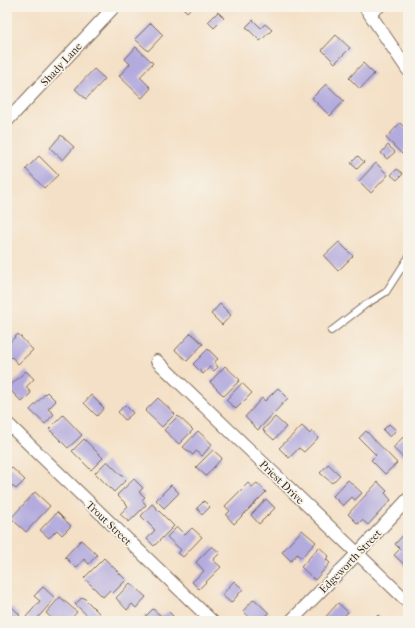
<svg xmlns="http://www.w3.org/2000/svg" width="415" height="628" viewBox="0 0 415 628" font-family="'IM FELL French Canon',serif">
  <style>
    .building { fill: #b3abde }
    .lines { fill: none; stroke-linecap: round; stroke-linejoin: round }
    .lane-casing { stroke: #7c6a59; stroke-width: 8 }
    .street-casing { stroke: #7c6a59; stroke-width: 14 }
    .lane { stroke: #fff; stroke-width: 6 }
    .street { stroke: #fff; stroke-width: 12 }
    .labels { text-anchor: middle; stroke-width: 3.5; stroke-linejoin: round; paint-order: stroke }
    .street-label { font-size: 11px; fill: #3b2a1e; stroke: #f7f3e8 }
  </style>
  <rect width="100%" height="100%" fill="#f7f3e8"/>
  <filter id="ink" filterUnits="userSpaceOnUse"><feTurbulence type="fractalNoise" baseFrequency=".025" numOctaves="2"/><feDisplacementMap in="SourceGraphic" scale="8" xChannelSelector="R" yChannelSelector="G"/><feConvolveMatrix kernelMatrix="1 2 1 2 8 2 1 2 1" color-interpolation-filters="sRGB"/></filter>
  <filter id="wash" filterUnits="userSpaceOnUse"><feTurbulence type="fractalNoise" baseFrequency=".012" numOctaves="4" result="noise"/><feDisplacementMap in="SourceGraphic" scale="16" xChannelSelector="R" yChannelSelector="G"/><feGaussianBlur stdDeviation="0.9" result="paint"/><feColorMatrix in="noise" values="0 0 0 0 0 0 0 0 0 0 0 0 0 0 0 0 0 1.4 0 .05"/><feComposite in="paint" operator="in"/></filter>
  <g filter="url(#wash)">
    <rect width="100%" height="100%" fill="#f4e0c6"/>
    <g id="blocks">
      <path class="building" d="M182,7H192L187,12Z
        M218,12L224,18L214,28L208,22Z
        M253,20L261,28L265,24L272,30L260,41L246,27Z
        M151,23L163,35L148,51L135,39Z
        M336,35L350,48L335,63L322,50Z
        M136,47L153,63L140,77L151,88L142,98L119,76L130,64L125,59Z
        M363,63L374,74L360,89L349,78Z
        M94,69L105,79L86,99L75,89Z
        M326,84L344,101L330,116L312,98Z
        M400,123L408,131V148L402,154L386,138Z
        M61,135L74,147L63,160L50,148Z
        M388,145L395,152L387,159L381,153Z
        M39,156L58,175L44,188L26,169Z
        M358,156L364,162L357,169L351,163Z
        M376,163L388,175L371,193L359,181Z
        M397,169L403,174L397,180L391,175Z
        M339,242L353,256L338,271L324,256Z
        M220,304L231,315L222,325L211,314Z
        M191,333L203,344L187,361L175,350Z
        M18,334L33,350L18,364L12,357L7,362V345Z
        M208,349L218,359L214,362L218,367L214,371L210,367L203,374L193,364Z
        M225,366L240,380L224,396L210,382Z
        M26,371L34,379L26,387L31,393L22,402L8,388Z
        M242,383L252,393L236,409L226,400Z
        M278,388L288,398L258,430L245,417L262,398L265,401Z
        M47,392L56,401L48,409L54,414L45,424L30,410Z
        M91,395L104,408L97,416L84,403Z
        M158,398L175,414L162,427L145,411Z
        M125,405L133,413L125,420L118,412Z
        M63,415L82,435L68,448L49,429Z
        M178,416L193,430L179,444L164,430Z
        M275,417L286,427L274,440L263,430Z
        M389,424L396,430L390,437L383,430Z
        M302,426L310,434L312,431L318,438L304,452L299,448L289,458L279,448Z
        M198,431L212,444L202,456L196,451L193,455L183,447Z
        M366,431L397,463L385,474L371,460L376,455L359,438Z
        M403,437L408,442V462L393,448Z
        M84,439L103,458L91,470L72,451Z
        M213,450L222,458L206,476L196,467Z
        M107,461L126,480L114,492L95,473Z
        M328,464L340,475L332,483L320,473Z
        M11,467L25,480L16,489L10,484L7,488V471Z
        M134,479L143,488L139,492L145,497L142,500L146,505L129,522L120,514L128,506L117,495Z
        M348,480L362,493L355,500L352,497L343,506L333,496Z
        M378,482L387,491L385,493L391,500L368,525L362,520L358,524L348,514Z
        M248,483L252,487L257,483L266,492L234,524L226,515L230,511L225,506Z
        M171,485L179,493L164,508L156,500Z
        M35,492L50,506L26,532L11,518Z
        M266,499L275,508L259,524L251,515Z
        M204,501L210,507L202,515L197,508Z
        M152,504L174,526L154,546L147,539L155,530L141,516Z
        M57,512L71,526L62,535L57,530L49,538L40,530Z
        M177,527L185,535L192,528L202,537L183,557L178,553L181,550L167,537Z
        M302,530L316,542L301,558L297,554L291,561L282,552Z
        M408,530V566L407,567L394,555L400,549L395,544Z
        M81,540L97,555L89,564L84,559L76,568L65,557Z
        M212,546L220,553L213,560L221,567L199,589L192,582L204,571L196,562Z
        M319,547L329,556L326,559L330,563L315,580L301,567Z
        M104,558L126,580L113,593L110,590L103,597L84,578Z
        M234,581L243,589L231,603L222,595Z
        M130,583L146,597L136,608L132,604L127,610L116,598Z
        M43,587L55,598L35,621H30L26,617L40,601L34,596Z
        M60,597L77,612L69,621H55L46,613Z
        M83,597L100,614L93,621L75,604Z
        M254,599L269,613L261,621H254L243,611Z
        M338,603L348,612L339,621H322Z
        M12,607L20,615L17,617L21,621H7V612Z
        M153,609L162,617L168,611L173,616L168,621H145L143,619Z
        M378,615L384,621H372Z"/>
    </g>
  </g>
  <g filter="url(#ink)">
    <use href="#blocks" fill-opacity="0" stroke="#7c6a59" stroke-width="1"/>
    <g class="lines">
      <defs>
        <path id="lane" d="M371,16L383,7
          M331,331L365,305L386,292L408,258"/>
        <path id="street" d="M365,7L408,70
          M7,121L114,7
          M157,361L408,602
          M7,423L212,621
          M291,621L357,554L408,499"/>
      </defs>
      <use href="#lane" class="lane-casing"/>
      <use href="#street" class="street-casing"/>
      <use href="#lane" class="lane"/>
      <use href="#street" class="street"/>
    </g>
  </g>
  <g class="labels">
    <g class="street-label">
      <text transform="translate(61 64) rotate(-47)" y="4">Shady Lane</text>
      <text transform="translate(282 482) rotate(44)" y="4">Priest Drive</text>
      <text transform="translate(109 523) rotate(44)" y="4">Trout Street</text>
      <text transform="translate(350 561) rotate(-46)" y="4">Edgeworth Street</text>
    </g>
  </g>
  <rect width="415" height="628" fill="none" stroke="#f7f3e8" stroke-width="24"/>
</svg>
